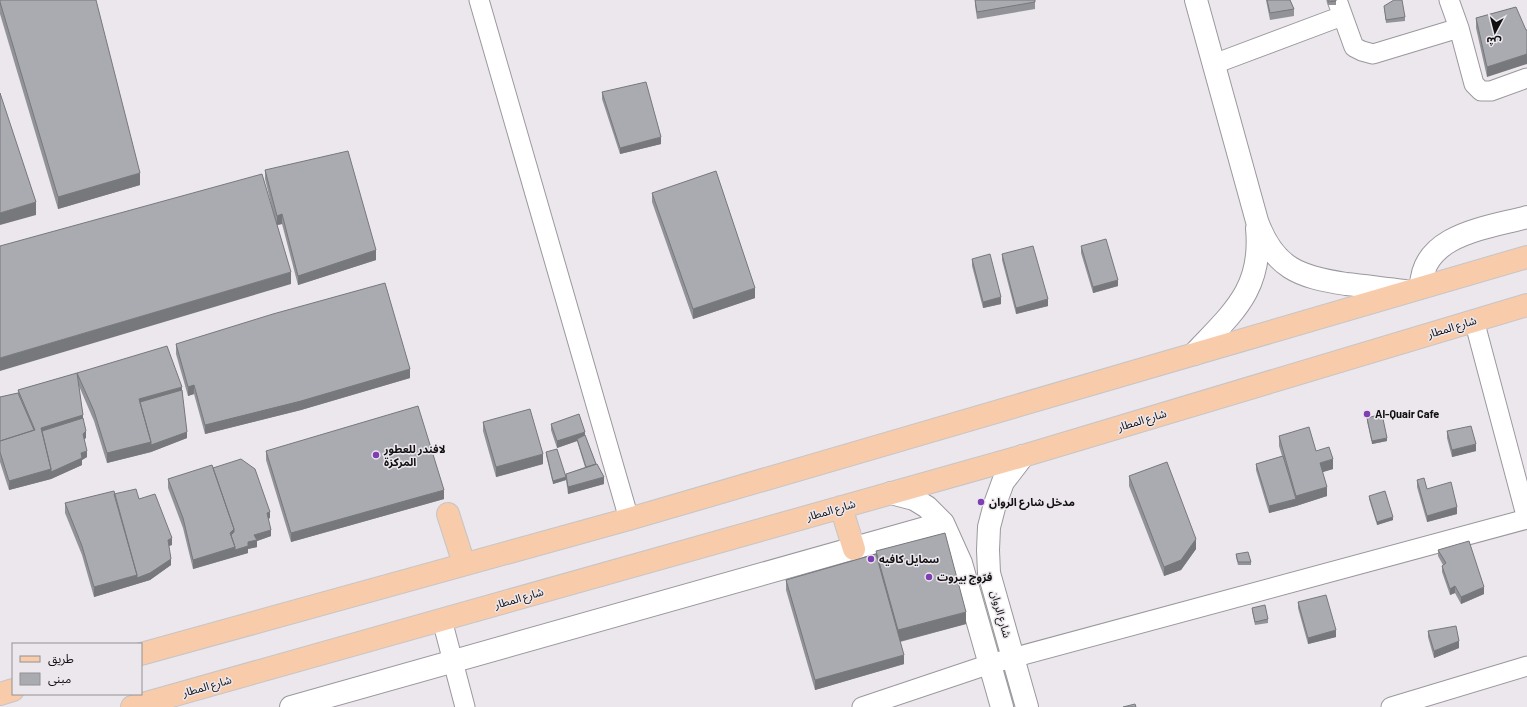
<svg xmlns="http://www.w3.org/2000/svg" width="1527" height="707" viewBox="0 0 1527 707" font-family="Barlow,'Noto Sans Arabic',sans-serif">
  <style>
    .lines { fill: none; stroke-linecap: round; stroke-linejoin: round }
    .minor-casing { stroke: #9b989d; stroke-width: 21 }
    .tertiary-casing { stroke: #9b989d; stroke-width: 24 }
    .primary-casing { stroke: #c6c5c6; stroke-width: 24 }
    .minor { stroke: #fff; stroke-width: 19 }
    .tertiary { stroke: #fff; stroke-width: 22 }
    .primary { stroke: #f8cbab; stroke-width: 22 }
    .wall { fill: #929398 }
    .shaded-wall { fill: #77787c }
    .building { fill: #aaabb1; stroke: #77787c }
    .poi-dot { fill: #7e3fb4; stroke: #ebe7ec; stroke-width: 1.5 }
    .labels { text-anchor: middle; stroke-width: 3; stroke-linejoin: round; paint-order: stroke }
    .street-label { font-size: 11px; fill: #110f11; stroke: #ebe7ec }
    .poi-label { font-size: 11px; font-weight: bold; fill: #110f11; stroke: #ebe7ec; text-anchor: start }
  </style>
  <rect width="100%" height="100%" fill="#ebe7ec"/>
  <g class="lines">
    <defs>
      <path id="minor" d="M479,0L629,519
        M1337,0L1354,47L1362,51L1373,54L1459,28
        M1449,0L1459,28L1474,84L1481,91H1491L1527,78
        M1214,64L1342,16
        M1474,320L1527,519
        M442,620L465,707
        M862,707L990,664L1527,519
        M1391,707L1527,666"/>
      <path id="tertiary" d="M1196,0L1257,221C1274,268 1299,277 1346,284C1366,286 1385,289 1405,291
        M1421,287C1422,234 1487,228 1527,217
        M1194,354C1232,313 1263,290 1257,228
        M1023,456L1003,482L995,504L989,527L988,550L989,573L1027,707
        M891,493L914,499L927,507L943,523L961,563L1002,707
        M291,707L943,523"/>
      <path id="primary" d="M841,507L854,549
        M448,514L464,564
        M141,654L629,519L1527,257
        M0,694L13,690
        M132,707L1023,456L1527,305"/>
    </defs>
    <use href="#minor" class="minor-casing"/>
    <use href="#tertiary" class="tertiary-casing"/>
    <use href="#primary" class="primary-casing"/>
    <use href="#minor" class="minor"/>
    <use href="#tertiary" class="tertiary"/>
    <use href="#primary" class="primary"/>
  </g>
  <path class="wall" d="M0,0L140,185L58,209L0,14Z
    M975,0L1035,2V9L977,19L975,5Z
    M1266,0H1290L1294,9V16L1270,20Z
    M1327,0H1336V5H1328Z
    M1384,6L1405,17V21L1386,23Z
    M1516,7L1487,77L1476,28V18Z
    M602,92L661,144L620,154L602,99Z
    M265,170L376,260L298,285L282,224L277,225L291,284L265,179Z
    M652,193L755,298L693,319L652,202Z
    M1081,246L1118,286L1093,293L1081,253Z
    M1002,254L1048,306L1016,314L1002,260Z
    M972,259L1001,304L983,308L972,266Z
    M176,344L410,378L301,410L205,434L194,394L188,396L176,354Z
    M77,373L182,390L187,438L151,452L107,463L94,421L79,386L83,418L86,438L84,439L87,457L82,460V465L51,479L9,490L0,462V397L18,393V390Z
    M1367,418L1387,441L1372,444L1367,421Z
    M483,422L543,464L496,477L483,431Z
    M551,424L585,435L604,484L568,494L566,480L553,484L546,455V452L566,477V474L585,467L577,441L557,448L551,430Z
    M1447,431L1476,451L1452,457L1447,438Z
    M1279,436L1316,451L1333,469L1322,472L1327,496L1296,506L1269,513L1256,470V464L1282,456L1279,446Z
    M266,451L444,499L291,542L266,460Z
    M213,468L270,518L268,519L271,536L257,541V547L248,549V553L193,569L183,528L168,488V479Z
    M1129,476L1196,549L1181,570L1164,576L1129,486Z
    M1417,480L1427,489L1457,514L1427,522L1417,487Z
    M114,494L139,499L172,545L169,546L171,565L150,580L94,597L82,555L65,513V503Z
    M1369,496L1393,520L1377,525L1369,499Z
    M1438,550L1484,594L1461,604L1455,593L1450,595L1442,572V566L1443,565L1438,556Z
    M876,551L966,624L900,642L904,664L815,690L786,590V580L876,554Z
    M1236,554L1251,562V565H1238L1236,557Z
    M1298,602L1336,637L1308,644L1298,608Z
    M1252,608L1268,619V623L1255,625L1252,611Z
    M1428,631L1459,648L1434,658L1428,637Z"/>
  <path class="shaded-wall" d="M1527,54V64L1487,77V67Z
    M661,137V144L620,154V148Z
    M140,173V185L58,209V197Z
    M36,202V215L0,225V213Z
    M282,214V224L277,225V216Z
    M376,250V260L298,285V276Z
    M291,272V284L0,371V358Z
    M1118,280V286L1093,293V287Z
    M755,288V298L693,319V309Z
    M1001,297V304L983,308V302Z
    M1048,299V306L1016,314V308Z
    M410,369V378L301,410L205,434V425Z
    M194,385V394L188,396V387Z
    M182,387V397L141,408L139,399Z
    M83,415V425L43,437L41,428Z
    M86,431V438L83,440V434Z
    M187,432V438L151,452L107,463V453Z
    M585,432V438L577,439V441L557,448V441Z
    M1387,438V441L1372,444V441Z
    M1476,444V451L1452,457V450Z
    M87,451V457L82,460V465L51,479L9,490V481Z
    M543,454V464L496,477V467Z
    M1333,459V469L1320,473V463Z
    M566,477V480L553,484V481Z
    M604,477V484L568,494V487Z
    M1327,487V496L1296,506L1269,513V506L1296,499V496Z
    M444,490V499L291,542V533Z
    M1457,507V514L1427,522V516Z
    M270,512V518L267,519V513Z
    M1393,517V520L1377,525V522Z
    M234,529V539L232,541L230,533Z
    M271,530V536L257,541V547L248,549V553L193,569V560L248,542L254,535Z
    M172,538V545L168,546V540Z
    M1196,539V549L1181,570L1164,576V567Z
    M171,559V565L150,580L94,597V587L137,575Z
    M1455,586V593L1450,595V589Z
    M1484,587V594L1461,604V597Z
    M966,612V624L898,642V630Z
    M1336,630V637L1308,644V638Z
    M1459,641V648L1434,658V651Z
    M904,655V664L815,690V680Z"/>
  <path class="building" d="M0,0H96L140,173L58,197L0,2Z
    M975,0H1035V2L977,12Z
    M1267,0H1290L1294,9L1270,13Z
    M1328,0H1336V1L1328,2Z
    M1394,0H1402L1405,17L1386,20L1384,6Z
    M1516,7L1526,30H1527V54L1487,67L1476,18Z
    M646,82L661,137L620,148L602,92Z
    M0,93L36,202L0,213Z
    M348,151L376,250L298,276L282,214L277,216L265,170Z
    M716,171L755,288L693,309L652,193Z
    M262,174L291,272L0,358V246Z
    M1106,239L1118,280L1093,287L1081,246Z
    M1033,246L1048,299L1016,308L1002,254Z
    M990,254L1001,297L983,302L972,259Z
    M385,283L410,369L301,401L205,425L194,385L188,387L176,344L273,314Z
    M167,346L182,387L139,399L151,442L107,453L94,411L77,373Z
    M77,373L83,415L41,428L51,469L9,481L0,452V441L35,430L18,390Z
    M182,390L187,432L151,445V442L140,402Z
    M18,393L34,430L0,441V397Z
    M418,406L444,490L291,533L266,451Z
    M530,409L543,454L496,467L483,422Z
    M579,414L585,432L557,441L551,424Z
    M1382,414L1387,438L1372,441L1367,418Z
    M83,418L86,431L83,434L87,451L81,453L82,458L51,472V469L42,431Z
    M1471,426L1476,444L1452,450L1447,431Z
    M1309,427L1316,451L1329,447L1333,459L1320,463L1327,487L1296,496L1279,436Z
    M585,435L596,464L586,467L577,439Z
    M557,449L566,477L553,481L546,452Z
    M1283,456L1296,499L1269,506L1256,464Z
    M241,459L255,469L270,512L267,513L271,530L254,535L257,540L248,542V546L235,550V547L231,535L234,532V529L213,468Z
    M1167,462L1196,539L1181,560L1164,567L1129,476Z
    M597,464L604,477L568,487L566,474Z
    M212,465L234,529L230,533L235,547L193,560L183,518L168,479Z
    M1424,478L1427,489L1451,482L1457,507L1427,516L1417,480Z
    M136,489L139,499L155,494L172,538L168,540L171,559L150,573L137,578V575L114,494Z
    M114,491L137,575L94,587L82,546L65,503Z
    M1385,491L1393,517L1377,522L1369,496Z
    M945,533L966,612L898,630L876,551Z
    M1469,541L1484,587L1461,597L1455,586L1450,589L1442,566L1446,563L1438,550Z
    M1248,552L1251,562H1238L1236,554Z
    M876,554L904,655L815,680L786,580Z
    M1326,595L1336,630L1308,638L1298,602Z
    M1265,605L1268,619L1255,622L1252,608Z
    M1456,626L1459,641L1434,651L1428,631Z
    M1135,704L1136,707H1123Z"/>
  <g class="poi-dot">
    <circle cx="1367" cy="414" r="4"/>
    <circle cx="376" cy="455" r="4"/>
    <circle cx="981" cy="502" r="4"/>
    <circle cx="871" cy="559" r="4"/>
    <circle cx="929" cy="577" r="4"/>
  </g>
  <g class="labels">
    <g class="street-label">
      <text transform="translate(1452 327) rotate(-17)" y="4">شارع المطار</text>
      <text transform="translate(1142 420) rotate(-17)" y="4">شارع المطار</text>
      <text transform="translate(831 510) rotate(-16)" y="4">شارع المطار</text>
      <text transform="translate(519 598) rotate(-16)" y="4">شارع المطار</text>
      <text transform="translate(1001 614) rotate(74)" y="4">شارع الروان</text>
      <text transform="translate(207 686) rotate(-16)" y="4">شارع المطار</text>
    </g>
    <g class="poi-label">
      <text x="1375" y="418">Al-Quair Cafe</text>
      <text x="384" y="453">لافندر للعطور<tspan x="384" dy="13">المركزة</tspan></text>
      <text x="989" y="506">مدخل شارع الروان</text>
      <text x="879" y="563">سمايل كافيه</text>
      <text x="937" y="581">فرّوج بيروت</text>
    </g>
  </g>
  <rect x="12" y="643" width="130" height="52" fill="#ebe7ec" stroke="#949194"/>
  <rect x="20" y="656" width="20" height="6" fill="#f8cbab" stroke="#949194"/>
  <text x="48" y="663" font-size="12" fill="#110f11">طريق</text>
  <rect x="20" y="673" width="20" height="12" fill="#aaabb1" stroke="#949194"/>
  <text x="48" y="683" font-size="12" fill="#110f11">مبنى</text>
  <g transform="translate(1495 32) rotate(187)" stroke="#ebe7ec" stroke-width="3" paint-order="stroke">
  <path d="M0-3L7 15L0 10L-7 15Z" fill="#110f11"/>
  <text y="-6" font-size="11" font-weight="bold" text-anchor="middle" fill="#110f11">ش</text>
  </g>
</svg>
